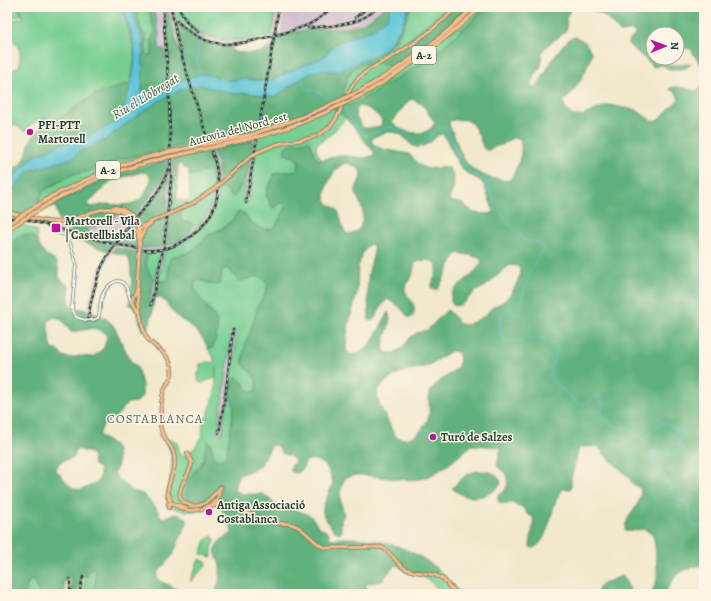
<svg xmlns="http://www.w3.org/2000/svg" width="711" height="601" viewBox="0 0 711 601" font-family="Alegreya,serif">
  <style>
    .industrial { fill: #d1bdcc }
    .green { fill: #77ce92; stroke: #4b8663; fill-rule: evenodd }
    .forest { fill: #61b17c; stroke: #407758; fill-rule: evenodd }
    .water { fill: #5ac4d6; stroke: #3c8085 }
    .lines { fill: none; stroke-linecap: round; stroke-linejoin: round }
    .stream { stroke: #5ac4d6; stroke-width: 1 }
    .minor-casing { stroke: #697969; stroke-width: 3.5 }
    .major-casing { stroke: #697969; stroke-width: 4.5 }
    .highway-casing { stroke: #697969; stroke-width: 5 }
    .minor { stroke: #fff; stroke-width: 2 }
    .major { stroke: #f9bc89; stroke-width: 3 }
    .highway { stroke: #f9bc89; stroke-width: 3.5 }
    .rail-casing { stroke: #1f3d34; stroke-width: 2.5 }
    .rail { stroke: #fcf5e5; stroke-width: 1; stroke-dasharray: 3; stroke-linecap: butt }
    .major-bridge-casing { stroke: #697969; stroke-width: 4.5; stroke-linecap: butt }
    .highway-bridge-casing { stroke: #697969; stroke-width: 5; stroke-linecap: butt }
    .major-bridge { stroke: #f9bc89; stroke-width: 3 }
    .highway-bridge { stroke: #f9bc89; stroke-width: 3.5 }
    .poi-dot { fill: #b5179e; stroke: #fcf5e5; stroke-width: 1.5 }
    .labels { text-anchor: middle; stroke-width: 3; stroke-linejoin: round; paint-order: stroke }
    .shield { fill: #fcf5e5; stroke: #617469; stroke-width: 1 }
    .shield-label { font-size: 11px; font-weight: bold; fill: #1f3d34 }
    .poi-label { font-size: 12px; font-weight: bold; fill: #1f3d34; stroke: #fcf5e5; text-anchor: start }
    .street-label { font-size: 12px; fill: #1f3d34; stroke: #fcf5e5 }
    .water-label { font-size: 13px; font-style: italic; fill: #2e5f5c; stroke: #fcf5e5 }
    .neighbourhood-label { font-size: 13px; letter-spacing: 1px; fill: #5c6066; stroke: #fcf5e5 }
  </style>
  <rect width="100%" height="100%" fill="#fcf5e5"/>
  <filter id="ink" filterUnits="userSpaceOnUse"><feTurbulence type="fractalNoise" baseFrequency=".025" numOctaves="2"/><feDisplacementMap in="SourceGraphic" scale="8" xChannelSelector="R" yChannelSelector="G"/><feConvolveMatrix kernelMatrix="1 2 1 2 8 2 1 2 1" color-interpolation-filters="sRGB"/></filter>
  <filter id="wash" filterUnits="userSpaceOnUse"><feTurbulence type="fractalNoise" baseFrequency=".012" numOctaves="4" result="noise"/><feDisplacementMap in="SourceGraphic" scale="16" xChannelSelector="R" yChannelSelector="G"/><feGaussianBlur stdDeviation="0.9" result="paint"/><feColorMatrix in="noise" values="0 0 0 0 0 0 0 0 0 0 0 0 0 0 0 0 0 1.4 0 .05"/><feComposite in="paint" operator="in"/></filter>
  <g filter="url(#wash)">
    <rect width="100%" height="100%" fill="#f2e8cc"/>
    <path class="industrial" d="M153,7H174L175,16L180,22L196,34L204,37L189,26L182,17L177,7H180L192,25L198,30L206,35L236,40L272,35L276,7H281L277,33L280,32L284,7H384L367,22L360,24L339,28L313,29L294,32L274,51H269L271,38L236,47L226,46L203,41L185,31L183,51L179,52L170,16L165,8L169,59L165,60L164,49H159V32Z
      M257,120L261,121L248,202H243Z
      M213,151L218,166L219,189L217,200L213,212L207,222L193,236L182,244L165,250L152,305H149L161,251L145,252L130,250L117,248L118,244L143,248L165,230L169,179L156,198L136,219L134,216L160,184L169,160L173,159V178L166,246L187,236L194,230L206,216L214,197L216,175L210,152Z
      M120,213L130,220L117,239L130,221L133,223L117,243L105,266L99,279L93,300L91,319L87,318V310L93,286L103,263L112,246L28,222L16,220L7,221V217L21,218L113,243L112,245L116,240L86,232L88,227L104,223Z
      M232,330L236,331L234,361L222,434L217,433L224,392Z"/>
    <path class="green" d="M7,7H19L21,15L7,19Z
      M20,7H122L134,49V61L131,83L97,94L49,125L46,117L30,125L25,132L17,126L7,122C7,110 5,84 10,73C12,69 17,68 20,65C20,60 21,53 19,49C14,40 7,32 7,22L23,18Z
      M135,7H148L155,32L152,39V54L147,56L146,46V37L143,35Z
      M174,7H177C184,20 191,29 205,37L204,38C195,34 180,27 176,17C175,14 175,10 174,7Z
      M180,7H276L272,35C236,42 198,48 180,7Z
      M411,7H450L397,49L393,50L391,47L403,27Z
      M467,7H487L433,56L373,93L349,106L347,105C341,96 342,96 345,85C351,64 360,65 379,61L385,65L393,66C421,48 443,30 467,7Z
      M325,104L333,107L346,118L331,134L316,145L317,152L321,159L317,160L314,154L312,147C302,145 291,140 284,149L285,154L294,157L299,161C299,176 285,170 275,173C273,178 264,191 267,197C269,201 271,201 271,206L274,208L280,203H285L286,205L285,210L274,229C266,229 256,228 250,222C245,217 246,213 239,212L237,213L233,220L221,229L207,236L193,250L188,253L171,257L168,266L169,279L166,281H158L165,250C195,244 214,218 219,189L225,188L231,196H235L248,173L243,202H248L260,128L300,115Z
      M255,129L253,141L193,156L169,160L110,178L50,205L38,203L44,190L74,174L90,171L121,159Z
      M205,170L209,171L213,182L216,184C214,204 206,221 190,233L186,223L182,222C178,214 183,203 190,199L189,175L196,174Z
      M16,220L25,221L24,225L37,231V240C25,231 17,239 7,247V221Z
      M155,251H161L155,279C148,275 145,265 146,257Z
      M226,268L232,272L237,279C248,279 259,271 268,283L266,293L257,310L243,355V364L253,374L257,381V390L256,392C246,392 248,387 242,382C241,382 236,380 235,380L230,393L234,407L229,447L226,455L220,460H215L213,458L211,443L206,446C205,451 204,457 202,462C200,468 196,470 192,474C186,479 186,491 187,498L194,503L209,500L214,502C213,504 212,506 210,507C202,514 179,512 170,506C168,504 167,501 166,498C169,477 178,462 166,442L171,438L177,443L180,453L183,456L194,449L202,437L203,421L208,415L216,388V367L215,377L202,383H200L198,380V373H200V364L209,362L215,363L213,356L208,349L213,347C222,323 215,317 201,299C198,294 194,291 194,285L196,281L203,280L214,285L221,280L222,270ZM232,331H236L234,361L222,434L217,433L224,392Z
      M212,536L215,541L212,547V557L201,554L206,540Z
      M199,559L207,562L204,568L191,581H190Z
      M93,568L96,571C97,580 95,586 91,594H81C84,584 85,574 93,568Z
      M439,570L462,594H441L435,586L423,576C428,572 433,573 439,570Z
      M30,580L35,582L39,594H26L27,585Z"/>
    <path class="forest" d="M131,7H135L143,34H145C147,42 145,49 147,56L152,54V39L155,32L148,7H153L159,32V49H164L165,59H169L165,8H167L170,16L179,52L183,51L176,22C192,37 209,46 231,47L233,52C248,53 257,56 270,47L269,51H274L276,36C288,33 300,31 313,29C345,27 359,32 384,7H391L387,18L371,30L334,44L324,57L286,73L271,81L241,79L228,81L202,74L185,79L160,90H153L142,94L143,43Z
      M408,7H411L403,27L391,47L393,50L398,48L450,7H467C443,30 421,48 393,66L385,65L378,61C359,65 351,64 345,85C342,96 341,96 347,105L349,106L373,93L433,56L487,7H572L566,18L567,28C561,39 548,41 542,52C540,57 543,60 541,65C538,73 529,78 532,87H535L539,84L551,62L563,45L571,38L576,37L585,42L592,53L585,72L573,92L563,102L566,110L573,116H581L608,105L636,110L652,121H657L679,99L676,92L669,89C677,84 688,90 696,91L704,85V567L702,565C678,571 677,573 664,594H651C653,589 656,584 657,579C658,575 655,539 653,536C652,534 648,531 646,530C638,527 632,534 625,530C625,514 641,510 641,489L632,483L629,477L604,454L598,446L579,447L571,479V488L569,489H562C560,493 558,496 556,500C551,514 547,543 533,548L530,547C530,539 535,522 533,517L527,514L524,508L512,503H500L498,500V496C508,489 509,486 506,474L497,466L501,447L472,445C459,456 436,477 418,479C397,482 376,474 355,475C352,475 350,477 346,477C337,491 340,500 344,515L341,520V533C335,532 332,529 329,524C327,521 324,517 323,513C321,506 331,491 333,483C330,470 321,455 306,461L301,471L297,473L292,472L291,471V466L295,461L290,456L282,453L278,446L272,445L260,466L238,476L234,489L235,491L244,494H263L277,505L296,510L311,516L319,527L329,533L330,539C369,535 408,544 439,570C433,573 428,572 423,576L403,569L397,565L391,569L382,581L367,583L366,587L368,594H214C219,586 221,576 220,566C219,559 213,553 217,545C220,539 227,537 232,533C232,524 218,502 210,500C206,499 199,502 194,503L186,497C186,490 187,480 191,475C194,470 199,469 202,463C205,456 204,448 208,441C214,446 211,454 215,460L223,459L227,453L234,407L230,393L236,377L240,380L248,391L253,392L257,390C259,377 250,373 243,364V355L246,342L252,328L258,305L266,293L268,283C259,271 250,280 239,281L232,272L226,268L222,270L220,283L219,284L214,285L200,280L194,282V287L197,294L215,317C219,328 217,336 213,347L208,349C205,340 196,329 188,324C185,322 181,320 178,317C170,311 169,303 159,297L155,298C151,308 154,321 146,330L142,331L137,311L129,304L132,285L130,262L128,257L124,255L112,252L133,223L130,221L109,251H108L71,238L70,234L112,246L113,243L71,232L59,220L56,208L50,205L110,178L169,160C166,182 148,199 134,216L136,218L156,198L169,178L167,212L162,247L143,248L118,244L117,248L137,252L155,251L146,257C145,265 148,275 155,279L149,304L152,305L158,281H165L169,279L168,266L171,257L188,253L193,250L207,236L221,229L233,220L237,213L239,212L244,213L251,223L264,230L274,228L285,210L286,205L284,203H280L272,208L270,201L266,195L267,192L275,173C284,170 299,177 299,161L294,157L285,154V147L294,143L310,141L314,154L318,160L326,159L339,155L366,158L374,155V152C358,135 348,113 325,104L300,115L260,128L261,121L257,120L255,129L121,159L90,171L74,174L44,190L34,210L25,219L7,217V196L29,171L73,158L81,151L105,140L142,112L161,100L181,90L200,85L235,94L248,93L275,97L303,77L320,70L338,71L403,23ZM412,99L423,105L435,123C433,126 430,130 425,132C416,135 397,131 392,122L408,101ZM359,106C368,107 377,113 382,121L381,126L370,128H363L355,115L356,110ZM454,120C458,120 463,119 467,120C471,120 476,130 478,134C482,139 480,146 486,150H489L493,147L502,145L512,138H520C524,152 518,168 510,180L505,181C500,178 496,179 490,178C466,169 463,160 455,138C453,132 448,126 449,121ZM387,132C391,132 396,132 400,134C410,140 411,153 427,144C432,142 435,137 440,134L444,135L458,163L464,171L481,181L484,185L494,212L489,214L474,213L462,203L449,201C449,197 451,195 452,192C455,184 454,173 448,167L427,169L420,165L409,154L382,149L372,143V138L374,137ZM346,163C351,164 359,167 361,173C362,179 356,184 356,191C356,198 361,202 362,209C364,215 362,222 360,228C340,245 344,220 337,210C335,206 330,206 327,203C320,192 334,166 346,163ZM142,172L148,173L151,179C145,198 139,205 118,205C114,205 110,204 106,204C99,205 94,208 88,206V202L91,201L111,181ZM120,213L130,220L116,240L87,232L88,227C100,228 110,219 120,213ZM369,244H372C377,252 370,263 369,272C366,287 369,305 369,320L372,321C379,316 379,304 388,299L399,306L409,318L412,317C420,302 404,298 405,287C406,282 410,280 412,276C414,272 413,267 415,263C419,261 426,259 431,261C445,264 431,281 431,289H438L456,254C462,253 477,256 482,260C478,273 464,280 455,289C450,294 448,309 459,305C466,303 470,295 476,291C479,289 483,288 487,285C495,279 501,271 510,265L518,266L520,269C521,279 512,294 504,301C500,304 494,305 491,309C488,311 487,314 485,316C481,318 469,325 465,325C455,324 454,313 447,310L427,330L417,333L411,337L401,349L394,353H387L384,351C384,348 383,345 384,341C386,332 393,321 388,312C380,327 369,358 348,354C342,343 353,309 356,297C359,286 356,274 359,263C361,256 364,250 369,244ZM451,351L458,352C467,371 440,376 432,389C427,397 430,406 429,416C426,427 413,442 400,438C395,437 393,433 391,428C386,415 377,406 377,391L386,381L398,374L408,370L428,366Z
      M594,7H704V67L699,63L691,49L683,48L677,51V34H653V58H669L666,59V61L670,65L691,64L686,68L680,69H669L662,65L654,67L628,44V42L635,35L634,30L621,32L619,31L604,16L593,10Z
      M131,83L129,92L119,120L91,135L74,141L60,144L35,156L7,183V173L22,163L26,156L30,141L43,125L41,120L46,117L50,124L97,94Z
      M253,141L248,173L235,196L232,197L226,189H219L218,166L213,151Z
      M210,152L215,168L216,184L212,181L210,173L207,170L196,174L189,175V169L184,168L180,164L178,165L177,197L179,200L187,201C182,207 178,216 182,222H191L192,224L189,231L190,233L179,241L166,246L171,203L173,159Z
      M25,235C41,236 37,248 47,256C50,258 55,259 57,263C59,267 58,274 60,279L69,286V304L74,307L87,310V318H91L92,311L105,318L114,326L131,362L137,366L142,385V397L137,402L127,403C121,413 113,420 103,425L99,435L102,438L114,445L117,450L118,465L114,473L118,479L132,491L143,494L156,508L162,518H164C172,513 178,513 186,518L187,523L172,556L158,572L157,576L159,581C169,584 177,590 186,594H91L96,582V571L93,568L91,569L85,577L82,576L77,594H71V579L64,580L65,594H39L35,582L30,580L27,584L26,594H7V247L20,236ZM56,317L62,320L71,332C84,332 95,322 107,336L104,348L93,357L80,356L69,358L63,356L57,350L52,349L48,330V322L50,319ZM77,449L91,453L93,457L94,465L100,469V476L98,481C84,490 76,495 65,480C62,476 58,474 56,470C59,459 65,460 74,458L75,451Z
      M477,471C487,471 500,472 501,484C489,498 468,502 453,489V487C461,480 466,473 477,471Z
      M621,576L624,578L632,594H596L601,585Z"/>
    <path class="water" d="M122,7H131L143,43L142,94L154,90H160L185,79L202,74L223,78L228,81L241,79L271,81L286,73L324,57L334,44L371,30L387,18L391,7H408L403,23L389,45L377,54L338,71L320,70L303,77L275,97L248,93L235,94L200,85L181,90L161,100L142,112L105,140L81,151L73,158L29,171L7,196V183L35,156L60,144L74,141L91,135L119,120C126,101 138,69 134,48C132,35 127,20 122,7Z"/>
    <g class="lines">
      <path class="stream" d="M204,32L219,7
        M200,74C197,62 195,52 200,40
        M301,78L306,89L315,90L334,102
        M342,107L345,109L358,131L363,135H368L384,128L392,127L407,133L414,144C430,148 428,136 437,128H444L448,130L460,158L469,172L482,178L485,181L493,200L504,218L517,232L523,240L530,242H539L543,245L541,254L533,266L526,283L520,304V314H513L508,309H506C498,315 500,331 504,340L509,342C523,340 547,334 557,348C556,357 551,364 551,373C551,374 551,377 552,379C554,382 576,403 580,404C586,405 592,398 597,396L601,397L603,403L601,418L608,420L612,425C624,429 632,425 640,438L642,439C651,436 654,426 662,423C670,424 679,429 681,437L675,455C668,456 662,451 655,451L651,453L652,461L661,472L677,498L688,504C691,510 688,519 692,525L704,526
        M222,507L221,510C224,511 234,523 235,526C236,529 234,530 233,533L235,534"/>
    </g>
  </g>
  <g filter="url(#ink)">
    <g class="lines">
      <defs>
        <path id="minor" d="M59,233L68,236L76,263L72,308L76,317C82,320 92,322 98,318C101,312 99,306 101,300C103,291 115,273 125,285C129,290 128,297 132,302"/>
        <path id="major" d="M256,153C265,149 273,145 282,143C295,140 308,141 320,134C343,121 340,100 355,82C366,68 385,62 400,52C421,39 440,24 457,7
          M221,183L250,157
          M113,207L122,209L133,216
          M7,212C24,215 41,223 58,222C87,221 101,196 131,217C135,220 136,225 140,229
          M171,213L193,203L215,188
          M137,228L140,246
          M139,228L141,238
          M140,229L144,225L166,215
          M142,236L145,228L151,223
          M137,289C140,304 139,319 145,334C150,349 171,349 172,372C172,378 167,383 165,388C162,394 162,400 161,406C161,414 159,425 162,433C168,445 175,448 175,463C174,474 161,495 172,503C193,520 207,502 227,505C245,508 256,520 272,523C279,524 289,522 296,526C307,531 313,543 325,548L381,547C391,551 395,562 404,568C416,575 432,571 443,579C448,583 450,589 454,594
          M138,311L132,300L137,289L139,255
          M187,453L192,463C190,473 182,481 180,492C179,496 181,500 185,503C200,513 212,497 221,487
          M214,503L217,500L220,489
          M168,504L172,503L186,508
          M208,506L219,503L231,504
          M169,508L171,503L169,494
          M452,588L457,594"/>
        <path id="highway" d="M360,91C401,68 440,40 474,7
          M362,95C405,70 444,41 481,7
          M261,131L297,119L321,109
          M261,136L298,124L324,113
          M174,151L254,134
          M174,156L253,138
          M52,196L101,173L130,162L168,152
          M54,200L103,176L132,167L168,157"/>
      </defs>
      <use href="#minor" class="minor-casing"/>
      <use href="#major" class="major-casing"/>
      <use href="#highway" class="highway-casing"/>
      <use href="#minor" class="minor"/>
      <use href="#major" class="major"/>
      <use href="#highway" class="highway"/>
      <defs>
        <path id="rail" d="M171,7L178,44L208,141
          M178,7L187,22L198,32
          M355,18L368,7
          M177,21C210,55 241,44 280,34C300,28 318,24 331,7
          M308,28C333,25 359,27 378,7
          M246,203L279,7
          M7,218L25,219L113,244L138,248
          M135,218C149,202 163,190 168,169
          M141,250C177,254 214,228 218,191C219,177 216,164 212,152
          M151,305L164,246L171,180L169,93L163,7
          M88,318C91,300 95,283 102,266C110,250 122,236 132,222
          M219,433L226,390L233,330
          M70,594V579
          M79,594L83,577"/>
      </defs>
      <use href="#rail" class="rail-casing"/>
      <use href="#rail" class="rail"/>
      <defs>
        <path id="major-bridge" d="M250,157L256,153
          M215,188L221,183
          M166,215L171,213
          M139,255L140,246"/>
        <path id="highway-bridge" d="M321,109L360,91
          M324,113L362,95
          M254,134L261,131
          M253,138L261,136
          M168,152L174,151
          M168,157L174,156
          M7,225L52,196
          M10,228L54,200"/>
      </defs>
      <use href="#major-bridge" class="major-bridge-casing"/>
      <use href="#highway-bridge" class="highway-bridge-casing"/>
      <use href="#major-bridge" class="major-bridge"/>
      <use href="#highway-bridge" class="highway-bridge"/>
    </g>
  </g>
  <g class="poi-dot">
    <circle cx="30" cy="132" r="4"/>
    <rect x="51" y="223" width="10" height="10" rx="2"/>
    <circle cx="433" cy="437" r="4"/>
    <circle cx="209" cy="512" r="4"/>
  </g>
  <g class="labels">
    <g class="shield">
      <rect x="412" y="46" width="24" height="18" rx="3"/>
      <rect x="96" y="161" width="24" height="18" rx="3"/>
    </g>
    <g class="shield-label">
      <text x="424" y="59">A-2</text>
      <text x="108" y="174">A-2</text>
    </g>
    <g class="poi-label">
      <text x="38" y="129">PFI-PTT<tspan x="38" dy="14">Martorell</tspan></text>
      <text x="65" y="225">Martorell - Vila<tspan x="65" dy="14">| Castellbisbal</tspan></text>
      <text x="441" y="441">Turó de Salzes</text>
      <text x="217" y="509">Antiga Associació<tspan x="217" dy="14">Costablanca</tspan></text>
    </g>
    <g class="street-label">
      <text transform="translate(238 129) rotate(-15)" y="4">Autovia del Nord-est</text>
    </g>
    <g class="water-label">
      <text transform="translate(145 96) rotate(-31)" y="5">Riu el Llobregat</text>
    </g>
    <g class="neighbourhood-label">
      <text x="155" y="423">COSTABLANCA</text>
    </g>
  </g>
  <rect width="711" height="601" fill="none" stroke="#fcf5e5" stroke-width="24"/>
  <g transform="translate(665 46) rotate(89)"><circle r="19" fill="#fcf5e5" stroke="#a4ab9e"/>
  <path d="M0-3L7 15L0 10L-7 15Z" fill="#b5179e"/>
  <text y="-6" font-size="11" font-weight="bold" text-anchor="middle" fill="#1f3d34">N</text>
  </g>
</svg>
